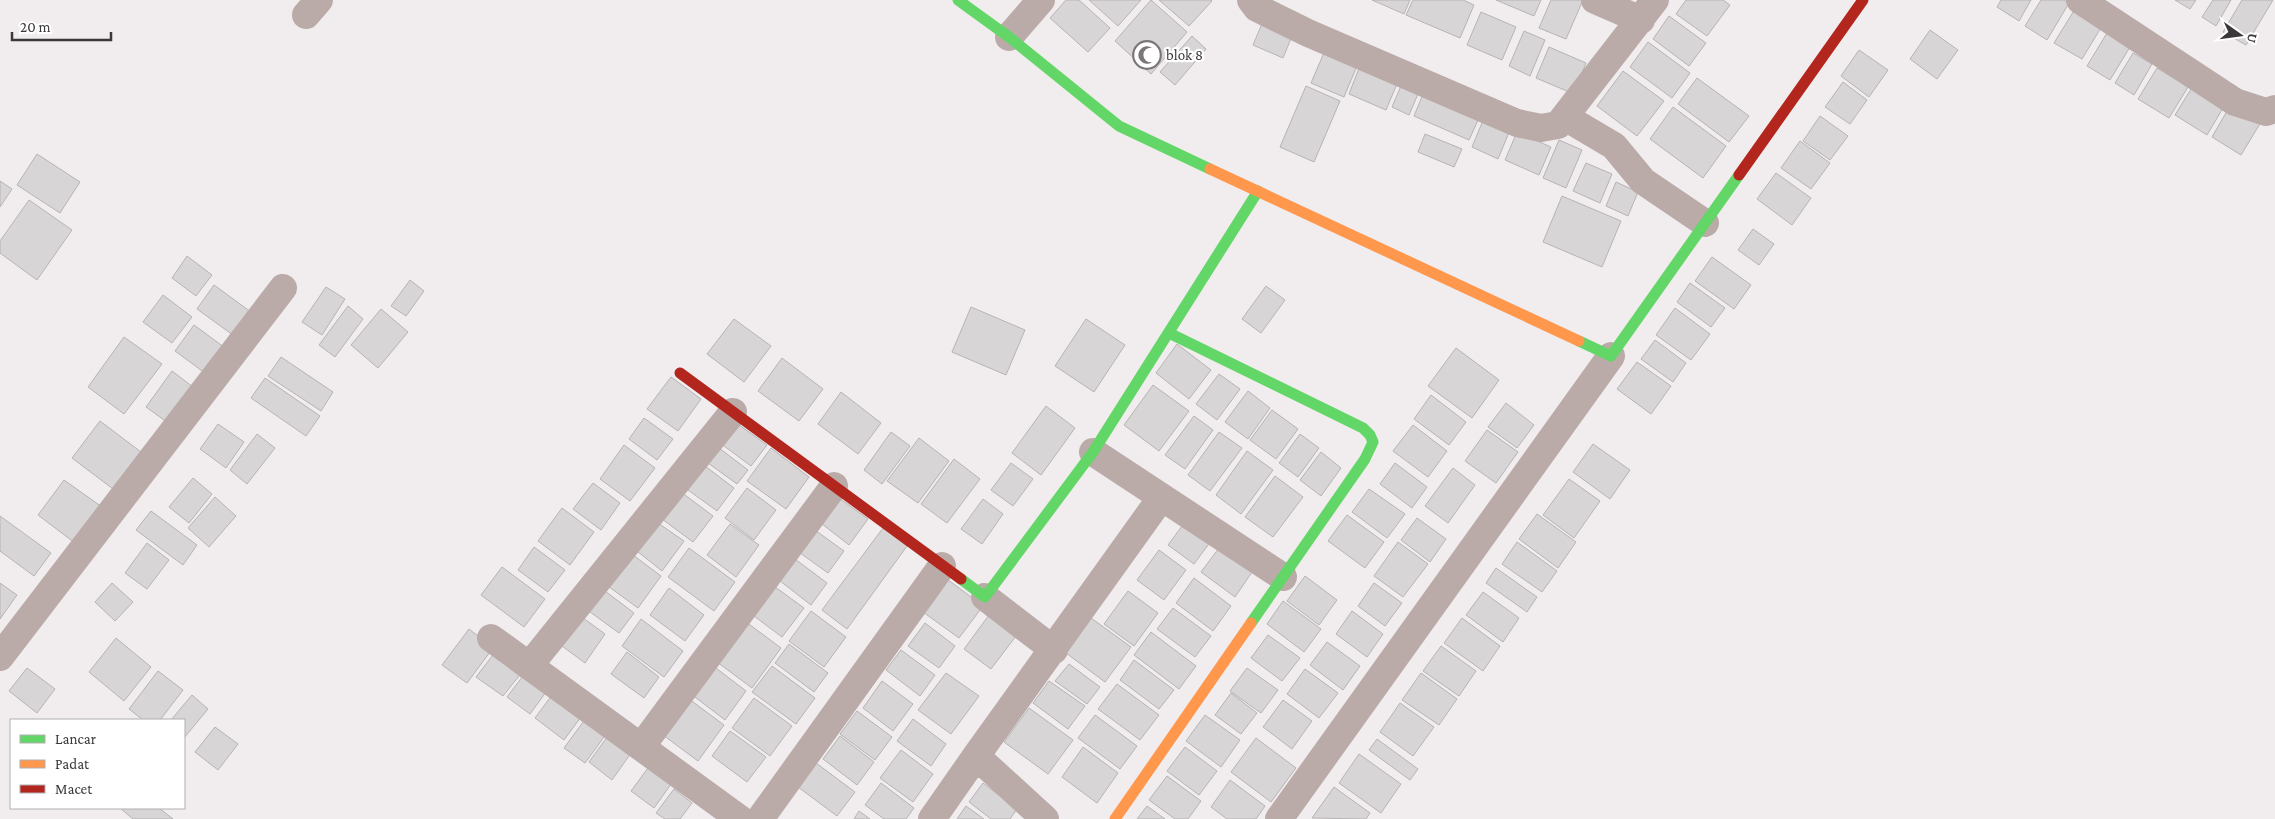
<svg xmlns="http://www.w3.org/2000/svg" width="2275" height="819" viewBox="0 0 2275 819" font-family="'Crimson Pro',serif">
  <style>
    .building { fill: #d8d5d7; stroke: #b7b3b5 }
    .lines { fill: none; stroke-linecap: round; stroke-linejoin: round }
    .street { stroke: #baaba9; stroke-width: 28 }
    .fast { stroke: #63d668; stroke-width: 11 }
    .slow { stroke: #ff974d; stroke-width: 11 }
    .jam { stroke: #b3261e; stroke-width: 11 }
    .labels { text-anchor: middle; stroke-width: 4.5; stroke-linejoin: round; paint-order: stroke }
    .poi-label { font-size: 15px; fill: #3b3839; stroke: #fff; text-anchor: start }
  </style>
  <rect width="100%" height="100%" fill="#f1ecee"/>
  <path class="building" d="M1066,0H1079L1110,28L1088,52L1050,18Z
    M1089,0H1141L1118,26Z
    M1151,0L1187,32L1151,74L1115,41Z
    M1159,0H1211L1212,1L1189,26Z
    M1372,0H1410L1404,14Z
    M1413,0H1463L1474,5L1460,38L1406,15Z
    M1496,0H1541L1534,16Z
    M1551,0H1583L1566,39L1539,28Z
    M1686,0H1723L1730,5L1707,36L1676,14Z
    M2001,0H2031L2019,21L1997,7Z
    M2041,0H2064L2069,3L2047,40L2025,26Z
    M2175,0H2196L2190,9Z
    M2213,0H2231L2216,26L2202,17Z
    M2242,0H2273L2246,45L2223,32Z
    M2075,9L2102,26L2082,59L2054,43Z
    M1481,12L1516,27L1502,60L1467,45Z
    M1669,16L1706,43L1689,66L1653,39Z
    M1264,19L1294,31L1283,58L1253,45Z
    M2110,28L2133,42L2110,80L2087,66Z
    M1930,30L1958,50L1937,79L1910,59Z
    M1524,31L1545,40L1530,76L1509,66Z
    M1192,36L1206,49L1175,85L1160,72Z
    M1648,42L1690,73L1672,98L1630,67Z
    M1549,47L1586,63L1574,94L1536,78Z
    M1326,48L1359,61L1344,97L1311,83Z
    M1859,50L1888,70L1869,97L1841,76Z
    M2133,53L2152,64L2134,95L2115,83Z
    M1361,63L1399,79L1386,110L1349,94Z
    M2157,68L2188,87L2169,118L2138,99Z
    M1623,71L1664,101L1637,136L1597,106Z
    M1697,78L1749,116L1729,142L1678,104Z
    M1404,79L1421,87L1409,115L1392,107Z
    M1843,82L1867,100L1850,124L1825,107Z
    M1306,86L1340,101L1314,162L1280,147Z
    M2191,89L2223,108L2207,135L2175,115Z
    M1423,94L1479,118L1469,140L1414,116Z
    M2231,104L2261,122L2241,155L2212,137Z
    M1673,107L1726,146L1703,178L1650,139Z
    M1820,116L1848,136L1830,160L1803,141Z
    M1484,118L1510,130L1498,159L1472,147Z
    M1517,132L1551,147L1539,175L1505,160Z
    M1425,134L1462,149L1454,167L1418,152Z
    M1559,140L1582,150L1566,188L1543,178Z
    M1800,141L1830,163L1811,189L1781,168Z
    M37,154L80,182L60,213L17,185Z
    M1586,163L1612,174L1600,203L1573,191Z
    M1776,173L1811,198L1792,225L1757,199Z
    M0,181L12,189L0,207Z
    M1616,182L1638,192L1628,216L1606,206Z
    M1562,196L1621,221L1602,267L1543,242Z
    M29,200L72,230L37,280L0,253V241Z
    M1753,229L1774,244L1759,265L1738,250Z
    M187,256L212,275L196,296L172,278Z
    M1712,257L1751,285L1734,309L1695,281Z
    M410,280L424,291L406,316L391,306Z
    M1690,283L1725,308L1711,327L1677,302Z
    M214,285L255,315L237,338L197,309Z
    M1266,286L1285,300L1261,333L1242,319Z
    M326,287L345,299L322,335L302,322Z
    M163,295L192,317L172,343L143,322Z
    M348,306L363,319L335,357L319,345Z
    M971,307L1025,330L1006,375L952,352Z
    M1675,308L1710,334L1691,360L1656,335Z
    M381,309L408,332L378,368L351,345Z
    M734,319L771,346L744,382L707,354Z
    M1086,319L1125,345L1094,392L1055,366Z
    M194,325L228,350L209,376L175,351Z
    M124,337L162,364L124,414L88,387Z
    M1655,340L1686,363L1673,382L1641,359Z
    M1177,344L1211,370L1189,399L1156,373Z
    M1456,348L1499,380L1472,418L1428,386Z
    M281,357L333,392L321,411L268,376Z
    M782,358L823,389L799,421L758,391Z
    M1637,362L1671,386L1651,414L1617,389Z
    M172,371L197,390L171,425L146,407Z
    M1219,374L1240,389L1217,420L1196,404Z
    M671,377L701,399L678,431L647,409Z
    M265,378L320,416L306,436L251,398Z
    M1153,385L1189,411L1159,451L1124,425Z
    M1248,391L1270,408L1248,439L1225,422Z
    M841,392L881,423L858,454L818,424Z
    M1431,395L1466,422L1449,445L1414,419Z
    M1506,403L1534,425L1517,448L1488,427Z
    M1046,406L1075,428L1041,475L1012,453Z
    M1272,410L1298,429L1276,459L1250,440Z
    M1194,416L1213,430L1185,469L1165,455Z
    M644,418L673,439L657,460L629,439Z
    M100,421L145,455L117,492L72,458Z
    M735,422L767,445L751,466L720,443Z
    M218,424L244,442L226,468L200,449Z
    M1413,425L1447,451L1428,477L1393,451Z
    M1487,430L1518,452L1496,483L1465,461Z
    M891,432L910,446L882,484L864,470Z
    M1219,432L1242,448L1210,491L1188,475Z
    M257,434L275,448L247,484L230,470Z
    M1300,434L1319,448L1298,477L1279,463Z
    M919,438L949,461L918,503L887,481Z
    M1593,444L1630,470L1610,499L1573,472Z
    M624,445L655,468L630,501L600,479Z
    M719,448L748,470L737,484L708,463Z
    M771,448L809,477L786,509L747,481Z
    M1247,451L1273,470L1241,514L1216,495Z
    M1321,452L1341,468L1321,496L1300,480Z
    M954,459L980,479L947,523L921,504Z
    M1011,463L1033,479L1013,506L991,490Z
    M1395,463L1427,487L1412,508L1380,484Z
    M705,466L734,488L717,511L688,490Z
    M1453,468L1475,485L1448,523L1425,506Z
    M1275,476L1303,497L1273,537L1245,517Z
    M193,478L212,494L189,523L169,507Z
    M1569,479L1600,501L1574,538L1543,515Z
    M64,480L102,507L75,543L38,515Z
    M593,483L620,503L601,530L573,509Z
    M747,488L776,510L754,540L725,518Z
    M1369,489L1405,514L1387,538L1352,512Z
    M681,492L713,516L693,542L662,519Z
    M835,495L868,519L849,545L817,520Z
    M215,497L236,516L209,547L188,528Z
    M983,499L1003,514L982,544L961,529Z
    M562,508L594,532L570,565L538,541Z
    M151,511L197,545L183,565L136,530Z
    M1537,514L1576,542L1558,568L1519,539Z
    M1347,515L1384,542L1365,568L1328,541Z
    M0,516L51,553L34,576L0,551Z
    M1417,518L1446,539L1430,562L1401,540Z
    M1185,522L1211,541L1194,564L1168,545Z
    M658,523L684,541L662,571L637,551Z
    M730,524L759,545L736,577L707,555Z
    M812,528L844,551L828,573L796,550Z
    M883,528L907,546L847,629L822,610Z
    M1398,542L1428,564L1403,597L1374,576Z
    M1517,542L1557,571L1542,592L1502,564Z
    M147,543L169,560L147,589L125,573Z
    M534,547L565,570L548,592L518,570Z
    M689,548L735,582L714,611L668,577Z
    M1219,548L1252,572L1235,597L1201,572Z
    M1159,550L1186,570L1164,600L1137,580Z
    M629,552L661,576L638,608L605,584Z
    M791,556L827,583L811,605L775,577Z
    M502,567L545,599L524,627L481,595Z
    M1496,568L1537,597L1527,612L1486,583Z
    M1305,576L1337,600L1319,625L1287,601Z
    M1194,578L1231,606L1213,631L1176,603Z
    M947,579L983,606L959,638L923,612Z
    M0,583L17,595L0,619Z
    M112,583L133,602L115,621L95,602Z
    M1374,583L1402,603L1385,626L1358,606Z
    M771,584L804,608L782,637L750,613Z
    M601,588L634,613L619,633L586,609Z
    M669,588L704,615L685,641L650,615Z
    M1128,591L1158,613L1134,646L1104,624Z
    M1483,592L1519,618L1503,642L1466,615Z
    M1283,601L1321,629L1304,652L1267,624Z
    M1173,608L1211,636L1195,657L1157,629Z
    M811,611L846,637L824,667L789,641Z
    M992,611L1019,632L991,669L964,649Z
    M1352,611L1383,634L1367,657L1336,634Z
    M579,615L605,634L585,663L558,643Z
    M1091,618L1131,647L1105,682L1066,653Z
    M1462,618L1500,646L1483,671L1444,643Z
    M641,619L683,651L664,677L622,646Z
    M742,619L781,648L752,688L713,659Z
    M925,623L955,646L939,668L908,646Z
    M469,629L493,648L467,683L442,665Z
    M1151,632L1196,666L1179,689L1134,655Z
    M1268,635L1300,658L1282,681L1251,658Z
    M116,638L151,667L124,701L89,672Z
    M1327,642L1360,666L1343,690L1310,665Z
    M789,644L828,673L814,692L775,663Z
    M1441,646L1476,671L1459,696L1423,671Z
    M901,650L935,675L920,696L886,670Z
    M496,651L523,671L503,696L476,677Z
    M627,652L659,677L644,698L611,674Z
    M1134,660L1174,690L1159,709L1120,680Z
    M1069,664L1100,687L1087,704L1055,681Z
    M712,665L746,691L725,720L691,694Z
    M772,666L815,698L796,724L752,692Z
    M27,668L55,689L37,713L9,691Z
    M1247,668L1278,690L1261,713L1230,691Z
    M1305,669L1338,693L1319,718L1287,694Z
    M158,671L183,690L160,720H143L129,709Z
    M526,672L549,688L530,714L507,697Z
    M946,673L979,696L951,734L918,710Z
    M1421,673L1457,699L1439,725L1402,700Z
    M882,681L913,704L893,731L863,708Z
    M1049,681L1085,706L1068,729L1033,703Z
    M1117,684L1159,715L1140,740L1098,709Z
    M555,691L584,713L564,740L535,718Z
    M1231,693L1257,713L1241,734L1215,715Z
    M192,695L208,709L184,738V720H171Z
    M754,698L792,726L770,756L732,728Z
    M689,699L724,725L698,761L663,735Z
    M1283,700L1312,721L1292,749L1263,727Z
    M1400,703L1434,727L1413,756L1380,732Z
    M1029,708L1073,740L1048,774L1004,742Z
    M857,711L892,737L875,760L840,734Z
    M1095,715L1137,746L1120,769L1078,738Z
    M1205,715L1240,740L1221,767L1186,741Z
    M586,718L607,733L585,763L564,748Z
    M913,719L946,744L931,766L897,741Z
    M215,727L238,744L218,770L195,752Z
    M613,729L636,746L612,780L589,762Z
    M730,731L766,757L747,782L712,756Z
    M840,736L874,762L857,785L823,759Z
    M1256,738L1296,768L1271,802L1231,772Z
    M1377,739L1418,769L1410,780L1369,750Z
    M1083,747L1118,773L1097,803L1062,777Z
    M1185,747L1217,771L1199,795L1167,771Z
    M901,750L933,774L913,802L880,778Z
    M1359,754L1401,784L1381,813L1339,783Z
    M816,763L855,792L837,816L798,787Z
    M651,764L674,780L654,808L631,791Z
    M1167,776L1201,801L1188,819H1175L1149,800Z
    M1230,780L1265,806L1256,819H1227L1211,807Z
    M881,783L914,808L906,819H884L865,805Z
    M983,783L1017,809L1010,819H991L969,802Z
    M1334,787L1370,813L1366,819L1312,818Z
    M674,789L692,803L680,819H665L656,813Z
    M966,806L984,819H957Z
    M1147,806L1165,819H1137Z
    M120,808H159L173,819H133Z
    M859,811L870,819H854Z"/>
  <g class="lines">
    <path class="street" d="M1251,0L1257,8L1308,33L1517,123L1541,128L1558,125L1655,0
      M1595,0L1641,20
      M2080,0L2235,102L2266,112L2275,109
      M306,15L319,0
      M1009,37L1041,0
      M1565,117L1614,146L1643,181L1705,223
      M1093,452L1283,577
      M985,597L1054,650
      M491,638L740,819
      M0,657L283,288
      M529,666L733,412
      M641,747L834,486
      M760,819L942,566
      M932,819L976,756
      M1045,819L976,756L1161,498
      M1279,819L1611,356"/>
    <path class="fast" d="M958,0L1009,37L1119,126L1210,169
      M1169,333L1363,428L1370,435L1373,442L1365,459L1251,623
      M1579,341L1611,356L1739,175
      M961,579L985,597L1093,452L1258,191"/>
    <path class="slow" d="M1210,169L1579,341
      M1115,819L1251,623"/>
    <path class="jam" d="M1739,175L1863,0
      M680,373L961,579"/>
  </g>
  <defs>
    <symbol id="mosque-ring" viewBox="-11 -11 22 22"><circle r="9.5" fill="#fff" stroke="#7b7778" stroke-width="1.5"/><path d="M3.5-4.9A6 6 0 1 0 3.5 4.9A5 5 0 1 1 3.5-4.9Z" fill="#7b7778"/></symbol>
  </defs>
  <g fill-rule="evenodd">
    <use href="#mosque-ring" x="1131" y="39" width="32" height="32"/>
  </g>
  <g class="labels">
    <g class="poi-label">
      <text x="1166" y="60">blok 8</text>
    </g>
  </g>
  <rect x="10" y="719" width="175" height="90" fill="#ffffff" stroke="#b1afb0"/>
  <rect x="20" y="735" width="25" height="8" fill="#63d668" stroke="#b1afb0"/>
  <text x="55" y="744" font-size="15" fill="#3b3839">Lancar</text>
  <rect x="20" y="760" width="25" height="8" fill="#ff974d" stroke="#b1afb0"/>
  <text x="55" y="769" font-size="15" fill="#3b3839">Padat</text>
  <rect x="20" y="785" width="25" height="8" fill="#b3261e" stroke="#b1afb0"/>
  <text x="55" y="794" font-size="15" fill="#3b3839">Macet</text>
  <g transform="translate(2240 35) rotate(104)" stroke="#ffffff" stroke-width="4" paint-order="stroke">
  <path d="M0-4L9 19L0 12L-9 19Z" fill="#3b3839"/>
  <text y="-8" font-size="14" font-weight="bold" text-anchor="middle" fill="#3b3839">U</text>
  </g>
  <path d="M12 32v8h99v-8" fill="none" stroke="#3b3839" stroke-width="2.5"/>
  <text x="20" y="32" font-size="15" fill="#3b3839" stroke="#ffffff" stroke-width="4" paint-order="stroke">20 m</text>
</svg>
